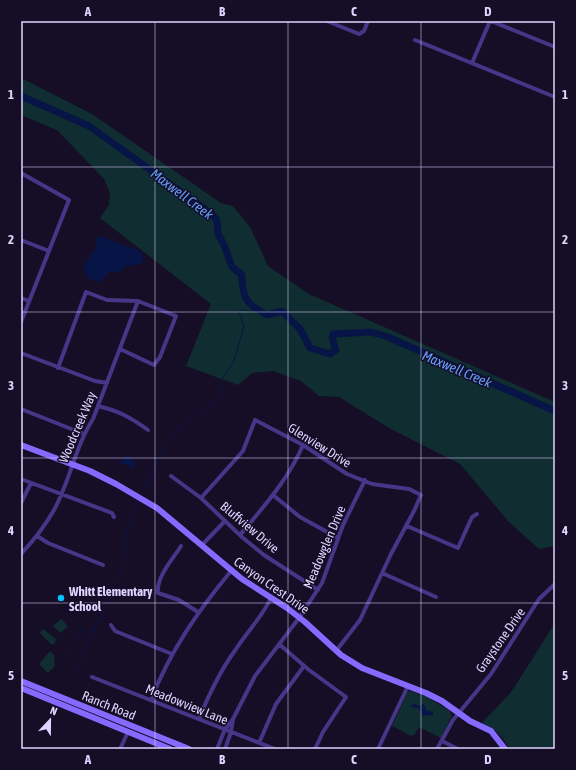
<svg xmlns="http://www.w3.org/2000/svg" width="576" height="770" viewBox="0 0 576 770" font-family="'Asap Condensed',sans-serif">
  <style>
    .green { fill: #102d31 }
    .water { fill: #071546 }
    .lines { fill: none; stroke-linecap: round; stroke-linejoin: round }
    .stream { stroke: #071546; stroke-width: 1 }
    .river { stroke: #071546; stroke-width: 7 }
    .street { stroke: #453688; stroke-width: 4 }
    .secondary { stroke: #846aff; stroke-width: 6 }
    .grid { fill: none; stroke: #dfd3ff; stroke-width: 1; stroke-opacity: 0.55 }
    .poi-dot { fill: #00c0fe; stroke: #160e27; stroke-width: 1.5 }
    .labels { text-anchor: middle; stroke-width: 3; stroke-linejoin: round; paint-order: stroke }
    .street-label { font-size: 13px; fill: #dfd3ff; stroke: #160e27 }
    .poi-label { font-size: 13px; font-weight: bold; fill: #dfd3ff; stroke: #160e27; text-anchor: start }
    .water-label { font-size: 14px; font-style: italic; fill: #619fff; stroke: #160e27 }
    .neatline { fill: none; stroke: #dfd3ff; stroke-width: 1.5 }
    .grid-label { font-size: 13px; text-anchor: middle; font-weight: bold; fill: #dfd3ff }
  </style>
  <rect width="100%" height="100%" fill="#160e27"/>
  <path class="green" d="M21,78L92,114L221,203L233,206L250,227L268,266L309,294L555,402V546L539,549L508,521L460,464L389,428L339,397L319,396L301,381L273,371L252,373L238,385L186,366L211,304L100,218L109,205L110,193L104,179L57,130L21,115Z
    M61,619L68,626L61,633L53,626Z
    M555,623V749H509C503,736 495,729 482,723L512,691Z
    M43,629L56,639L54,644H51L40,633Z
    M50,651L54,655L55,666L48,673L39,664Z
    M408,691H410L425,696L450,711L452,716L441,738L419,727L415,734L411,736L392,726Z"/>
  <path class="water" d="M100,236L140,251L144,258L141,264L126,266L118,273L109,272L100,282L88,279L83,267L97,246L96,239Z
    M127,455L136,463L132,469L124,463L123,465L119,463Z
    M413,703L419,706L424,704L426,710L433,712V715L423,716L418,708L411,707Z"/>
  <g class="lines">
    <path class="stream" d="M144,489L170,436L219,399L222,379L234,361L244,326L239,312L242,309L250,312L255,308
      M91,631L95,627
      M66,652L82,631L80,629
      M75,671L121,573L128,527L137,502"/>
    <path class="river" d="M21,96L89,126L212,214L217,221L218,234L224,245L232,267L242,275C242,298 246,304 267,315L282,311L300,329L310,348L330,354L336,350L332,338L333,334L371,332L388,337L555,411"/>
    <path class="street" d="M327,21L359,34L364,31L368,21
      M491,21L555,47
      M415,40L555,97
      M472,63L490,21
      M21,173L69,200L21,322
      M21,240L49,251
      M21,298L29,301
      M21,353L95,381L107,383
      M58,368L86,292L107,300L138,301L176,316L160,357L154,365L120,349
      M98,406C119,411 130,417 148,430
      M21,409L84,434
      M171,476L201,498L243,538L264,555L318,590
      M21,479L112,513L114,517
      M273,495L300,517L338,538
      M201,498L243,451L255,420L303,445L347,474L372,484L409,489L421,495L414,511L391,554L360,620L336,651
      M21,503L31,483
      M407,526L458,548L472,517L477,514
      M240,535C264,506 288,480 303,445
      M37,536L48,543L103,565
      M202,545L225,521
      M181,546C173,559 156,577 158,593L179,600L198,612
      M21,554C34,540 45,526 54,510C70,481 75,447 93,419L138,301
      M382,573L436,597
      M111,625L115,631L172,654
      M279,644L309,670L346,697L323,732L315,749
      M92,677L275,749
      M151,700C170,651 198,611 231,571
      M199,719C209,694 220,671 236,649C247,632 262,617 271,598
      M233,719L255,676L299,618L322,583L343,525L365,480
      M442,741L458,749
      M259,743L276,704L304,666
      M120,749L128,732
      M217,749L225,729L233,719L231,732L225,749
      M378,749L408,686
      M437,749L453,720L491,674L539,599L555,584"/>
    <path class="secondary" d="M21,445L90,471L116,484L157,508L242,579L287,608L305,622L341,655L362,668L426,693L442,701L470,721L491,731L505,749
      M21,681L189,749
      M21,688L170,749"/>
  </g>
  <path class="grid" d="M155,21V749M288,21V749M421,21V749M21,167H555M21,312H555M21,458H555M21,603H555"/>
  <circle class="poi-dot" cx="61" cy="598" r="4"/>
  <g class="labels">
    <g class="street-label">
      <text transform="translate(77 427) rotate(-67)" y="5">Woodcreek Way</text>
      <text transform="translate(320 445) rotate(32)" y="5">Glenview Drive</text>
      <text transform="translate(250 527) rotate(40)" y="5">Bluffview Drive</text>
      <text transform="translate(324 547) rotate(-67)" y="5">Meadowglen Drive</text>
      <text transform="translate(272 585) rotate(35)" y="5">Canyon Crest Drive</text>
      <text transform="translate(500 640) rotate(-55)" y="5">Graystone Drive</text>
      <text transform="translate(187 704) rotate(22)" y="5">Meadowview Lane</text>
      <text transform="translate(109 705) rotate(22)" y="5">Ranch Road</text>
    </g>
    <g class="poi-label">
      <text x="69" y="596">Whitt Elementary<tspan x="69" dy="15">School</tspan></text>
    </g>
    <g class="water-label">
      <text transform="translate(182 194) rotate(37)" y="5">Maxwell Creek</text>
      <text transform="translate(457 369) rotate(23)" y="5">Maxwell Creek</text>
    </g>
  </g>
  <rect width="576" height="770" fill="none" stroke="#160e27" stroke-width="44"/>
  <g transform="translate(50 720) rotate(22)" stroke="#160e27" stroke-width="3" paint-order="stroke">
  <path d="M0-3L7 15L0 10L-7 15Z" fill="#dfd3ff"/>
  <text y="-6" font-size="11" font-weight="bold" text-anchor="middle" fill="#dfd3ff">N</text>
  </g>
  <rect x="22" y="22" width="532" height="726" class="neatline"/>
  <g class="grid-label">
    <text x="88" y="16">A</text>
    <text x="222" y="16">B</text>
    <text x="354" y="16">C</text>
    <text x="488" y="16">D</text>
    <text x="11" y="99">1</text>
    <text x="565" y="99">1</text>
    <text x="11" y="244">2</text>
    <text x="565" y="244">2</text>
    <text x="11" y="390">3</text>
    <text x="565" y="390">3</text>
    <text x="11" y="535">4</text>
    <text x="565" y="535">4</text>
    <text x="11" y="680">5</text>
    <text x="565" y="680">5</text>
    <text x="88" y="764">A</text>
    <text x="222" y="764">B</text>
    <text x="354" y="764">C</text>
    <text x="488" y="764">D</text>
  </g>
</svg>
